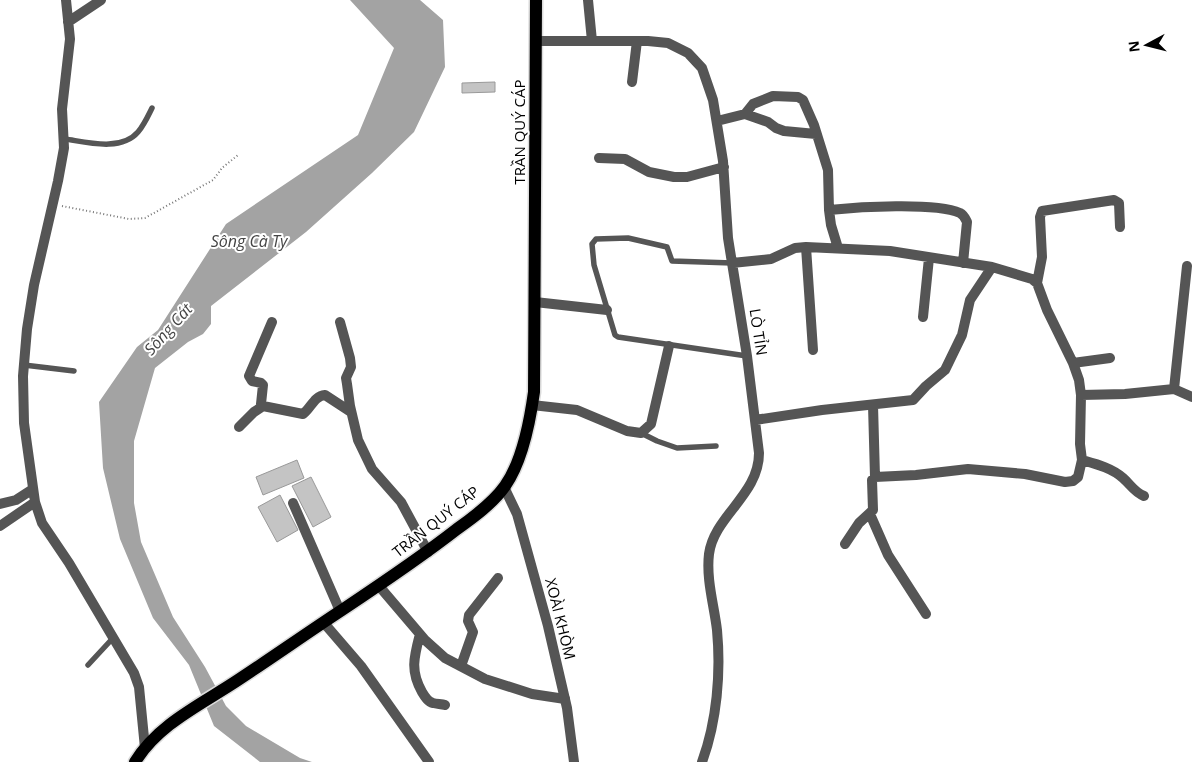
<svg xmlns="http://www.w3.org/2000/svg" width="1192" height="762" viewBox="0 0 1192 762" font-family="'Open Sans',sans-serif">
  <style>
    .water { fill: #a3a3a3 }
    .building { fill: #c4c4c4; stroke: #999 }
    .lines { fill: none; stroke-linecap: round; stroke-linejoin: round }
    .primary-casing { stroke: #dbdbdb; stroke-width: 15 }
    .path { stroke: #777; stroke-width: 2; stroke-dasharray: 1 2.5; stroke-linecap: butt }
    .service { stroke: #555; stroke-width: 5.5 }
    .minor { stroke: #555; stroke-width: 10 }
    .tertiary { stroke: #555; stroke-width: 10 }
    .primary { stroke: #000; stroke-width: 12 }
    .labels { text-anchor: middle; stroke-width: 4; stroke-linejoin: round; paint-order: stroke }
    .street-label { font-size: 15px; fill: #000; stroke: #fff }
    .water-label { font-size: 16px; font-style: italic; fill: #444; stroke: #fff }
  </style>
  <rect width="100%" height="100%" fill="#fff"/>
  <path class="water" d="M350,0H420L443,20L445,67L414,132L372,173L306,232L211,306V324L203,334L188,342L155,368L134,441V503L141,542L173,617L205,667L226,706L246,726L300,758L312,762H260L214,726L189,665L153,618L120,539L103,468L99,402L137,347L158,330L226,224L358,135L394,48Z"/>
  <path class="building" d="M495,82V92L462,93V83Z
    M297,460L304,478L263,495L256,477Z
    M311,477L331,517L313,527L292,486Z
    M280,495L298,530L277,542L258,507Z"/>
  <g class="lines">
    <defs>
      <path id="primary" d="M135,762C158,724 202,704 238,680C273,657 307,633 342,610C381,584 420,558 457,529C474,517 493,503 505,486C522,462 530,421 534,392L536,0"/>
    </defs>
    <use href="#primary" class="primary-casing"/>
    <path class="path" d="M62,206L129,219L145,218L213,180L222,168L238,155"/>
    <path class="service" d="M65,139C86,142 121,152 138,132C144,125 148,116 152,108
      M732,263L672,261L667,247L628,238L596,239L592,244L594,265L615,335L618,337L747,356
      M24,365L74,371
      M641,433L657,441L677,448L716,446
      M88,665L113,638"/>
    <path class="minor" d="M66,0L70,39L62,109L64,148L58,181L34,285L27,329L23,376L24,423L35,502L42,523L69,563L134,673L139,687L145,748
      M588,0L592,41
      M68,22L101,0
      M536,41H648L668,43L688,53L702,68L713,100L723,161L728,238L747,356L759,453C759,495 714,516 709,554C706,579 714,605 717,630C721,673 717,721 702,762
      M632,82L637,41
      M745,114L768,122L776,128L784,131L816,134
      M717,121L745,114L753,104L773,96L798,97L803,100L814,125L828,170L829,210L831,225L838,248
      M599,158L625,159L649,172L674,177H687L724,167
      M829,210C858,207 935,202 960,213C964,215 965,218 967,222L963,263
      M806,247L813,350
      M732,263L771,259L795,248L806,247L890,251L992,267L1032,279L1037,283L1047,310L1073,363L1079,380L1081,395L1080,444L1082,460L1078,477L1073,481L1065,482L1025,474L968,469L916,475L875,477L872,480L873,510L859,523L845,544
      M1037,283L1042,257L1040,217L1042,211L1114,200L1119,203L1120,227
      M535,302L607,310
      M923,317L929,258
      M272,322L249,376L252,381L261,383L263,385L261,404L263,406L303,414C311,408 314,396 325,395L351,412
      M340,322L350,358L351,367L346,378L347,384L350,406L358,440L372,469L401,502L428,552
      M1073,363L1110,358
      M1174,389L1187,266
      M1081,395L1125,394L1174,389L1192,397
      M532,405L577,410L627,431L641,433L651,424L669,346
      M873,405L875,477
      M755,420L822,410L913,400L926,386L945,370L962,335L970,300L992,267
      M239,427L254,412L263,406
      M1082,460C1096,464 1112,468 1123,478C1131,485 1134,492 1144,496
      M293,503L340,611
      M0,504L16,500L33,489
      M870,514L888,555L926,614
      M0,526L35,502
      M379,586L425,640L445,658L485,679L532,694L565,699
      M324,623L361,666L429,762
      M420,634C414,657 410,671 422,692C425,697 428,702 433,703C437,704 442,704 445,705
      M461,666L473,632L468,621L469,615L498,578"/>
    <path class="tertiary" d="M504,487L517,514L548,626L567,708L574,762"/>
    <use href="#primary" class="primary"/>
  </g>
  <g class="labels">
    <g class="street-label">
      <text transform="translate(520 132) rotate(-90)" y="5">TRẦN QUÝ CÁP</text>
      <text transform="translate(758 332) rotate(81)" y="5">LÒ TỈN</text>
      <text transform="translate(436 522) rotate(-38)" y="5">TRẦN QUÝ CÁP</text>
      <text transform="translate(560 619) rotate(76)" y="5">XOÀI KHÒM</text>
    </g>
    <g class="water-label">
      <text x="249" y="247">Sông Cà Ty</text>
      <text transform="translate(168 329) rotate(-48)" y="6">Sông Cát</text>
    </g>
  </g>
  <g transform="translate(1147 45) rotate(263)" stroke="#ffffff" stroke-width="4" paint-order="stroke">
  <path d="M0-4L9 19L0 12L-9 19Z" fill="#000000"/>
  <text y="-8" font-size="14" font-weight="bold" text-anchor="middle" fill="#000000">N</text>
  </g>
</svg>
